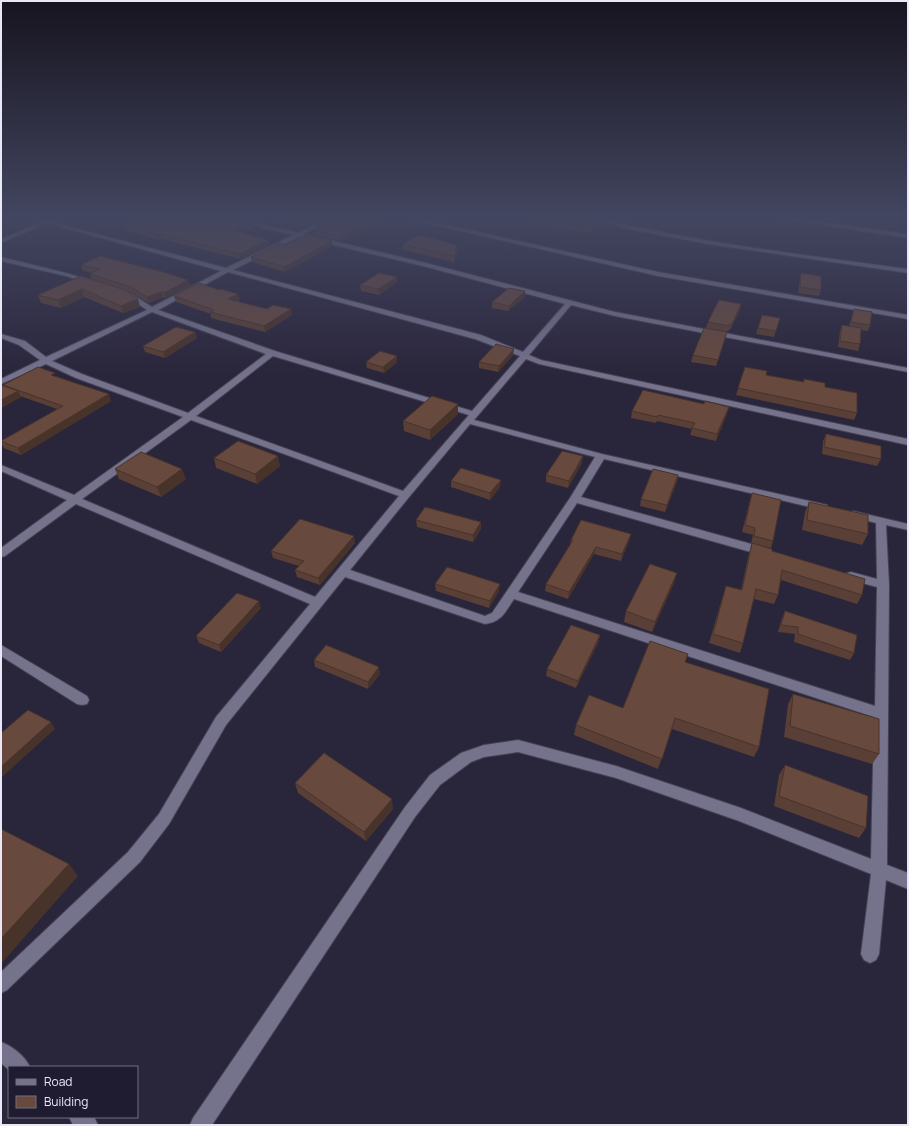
<svg xmlns="http://www.w3.org/2000/svg" width="909" height="1126" viewBox="0 0 909 1126" font-family="Manrope,sans-serif">
  <style>
    .lines { fill: none; stroke-linecap: round; stroke-linejoin: round }
    .service-casing { stroke: #464255; stroke-width: 2 }
    .minor-casing { stroke: #464255; stroke-width: 2 }
    .tertiary-casing { stroke: #464255; stroke-width: 2 }
    .service { fill: #75728c; fill-rule: evenodd }
    .minor { fill: #75728c; fill-rule: evenodd }
    .tertiary { fill: #75728c; fill-rule: evenodd }
    .wall { fill: #593f35 }
    .shaded-wall { fill: #48332b }
    .building { fill: #67493e; stroke: #48332b }
  </style>
  <rect width="100%" height="100%" fill="#29253b"/>
  <g class="lines">
    <defs>
      <path id="service" d="M34,218H44L52,221L50,222Z"/>
      <path id="minor" d="M224,218H235L298,233L328,218H335L304,234L426,263L615,312L908,368V372L615,316L571,305L529,355L541,360L908,439V445L539,364L526,359L474,420L602,454L827,505L828,507L823,510L604,459L581,497L769,549L770,552L769,555L765,556L577,503L518,592L875,706L877,587L847,579L845,576L847,573L851,572L877,579L876,523L849,516L848,514L853,511L908,524V530L886,525L889,585L887,865L908,873V889L886,880L879,954L876,960L870,963L864,960L861,954L871,874L739,821L616,778L518,752L484,757L471,762L440,785L415,817L212,1125H190L193,1118L405,807L430,775L461,753L484,745L518,740L616,766L741,808L871,859L874,717L514,599C505,612 502,622 485,624L345,577L226,725L169,824L140,862L7,990L1,993V972L128,852L159,814L216,717L310,604L76,504L5,556L1,557V548L67,500L1,471V465L74,495L183,417L76,378L46,364L1,384V379L40,360L19,345L1,338V334L25,341L46,357L147,310L123,294V292L132,294L152,307L221,271L43,222L48,221L226,268L293,235ZM299,237L423,266L565,304L523,352L481,335L233,270ZM228,272L475,339L520,356L472,411L275,351L158,310ZM152,312L266,354L188,413L82,374L52,361ZM273,356L469,415L403,491L196,416ZM191,420L399,496L315,597L82,499ZM470,424L595,457L570,498L492,613L485,616L350,570L409,497Z
        M404,218H415L658,272L908,315V319L658,276Z
        M587,218H598C700,243 804,255 908,269V273L708,244L628,229Z
        M775,218H792L908,234V238Z
        M1,257L70,274L93,282L90,284L66,276L1,261Z
        M1,645L87,696L89,700L87,704L82,705L77,704L1,656Z
        M1,1042C12,1046 25,1056 30,1067H9V1070L1,1063Z
        M69,1117H94L98,1125H73Z"/>
      <path id="tertiary" d="M51,218H59L1,243V239Z"/>
    </defs>
    <use href="#service" class="service-casing"/>
    <use href="#minor" class="minor-casing"/>
    <use href="#tertiary" class="tertiary-casing"/>
    <use href="#service" class="service"/>
    <use href="#minor" class="minor"/>
    <use href="#tertiary" class="tertiary"/>
  </g>
  <path class="wall" d="M134,218H220L252,228L242,232L269,245L240,259L162,239L159,240L127,231L125,225L140,220Z
    M271,218H324L307,227Z
    M534,218H600L599,223L590,233L534,224Z
    M384,219L342,241L315,235L314,230L317,228L316,224Z
    M403,244L457,251L454,262L403,250Z
    M285,245L332,246L285,272L252,262L251,257Z
    M81,265L188,280L190,286L165,298L163,297L149,303L132,293L126,291L140,307L123,313L84,297L61,308L41,303L38,295L91,279L90,274L92,273L83,271Z
    M801,273L821,290L819,296L798,293L800,279Z
    M397,282L379,295L361,291L360,285Z
    M219,290L238,294L240,300L236,301L267,309H291L292,315L265,332L211,318V314L176,302L174,296Z
    M525,291V297L508,311L492,308V302Z
    M854,309L870,325L868,331L861,330L860,344L858,351L838,347L840,331L842,325L849,326L852,315Z
    M740,310L730,330H728L727,332L706,328L708,322Z
    M762,315L780,318L774,337L756,334Z
    M197,338L165,358L145,352L143,346Z
    M725,339L716,366L691,362L693,355Z
    M513,355L498,372L479,368V362Z
    M397,356V362L384,373L367,368L366,362Z
    M745,367L766,375L803,382L804,379L825,387L857,413L854,420L736,395Z
    M56,376L111,401L21,455L4,448L1,443V441L57,409L20,396L21,397L1,408V385L4,386L3,385Z
    M458,404V414L430,440L404,431L403,421Z
    M632,411L727,414L716,441L690,435L692,429L657,421L656,423L631,418Z
    M826,434L881,459L877,466L822,454L823,441Z
    M214,458L280,466L257,484L216,468Z
    M582,463L568,488L546,482V475Z
    M115,469L186,479L161,497L119,479Z
    M678,475L677,482L665,512L640,506L641,499Z
    M451,481L500,487L490,500L451,487Z
    M752,493L773,541L771,548L751,543L753,535L742,532L750,500Z
    M809,502L868,534L862,545L802,530L805,512Z
    M416,520L481,529L473,542L417,527Z
    M631,534L629,541L621,561L594,554L568,599L545,591L546,584L570,545L571,540Z
    M355,543L320,585L297,577L295,570L299,566L273,558L271,551Z
    M752,543L772,551L862,595L857,604L781,580L778,595L774,604L754,599L743,643L740,653L709,643L723,595L726,586L741,590L749,553Z
    M674,583L652,632L624,622L626,611Z
    M435,584L499,591L489,608L436,591Z
    M261,608L221,652L199,643L196,636Z
    M785,611L854,653L850,660L794,642L795,634L778,632L782,618Z
    M600,635L598,643L576,688L546,676L547,669Z
    M314,660L380,674L368,689L315,667Z
    M685,662L759,747L754,757L672,729L658,769L574,735L576,725L623,708Z
    M793,694L879,754L872,764L784,737L788,704Z
    M785,765L866,828L859,838L774,806L779,775Z
    M295,783L393,809L366,841L298,793Z"/>
  <path class="shaded-wall" d="M313,218H324L307,227L306,222Z
    M375,218H384V219L342,241L341,236Z
    M599,218H600L599,223L590,233V227Z
    M251,223L252,228L235,235L234,230Z
    M161,234L162,239L159,240L158,235Z
    M268,240L269,245L240,259L239,254Z
    M332,241V246L285,272L284,267Z
    M457,245V251L454,262V256Z
    M397,277V282L379,295L378,289Z
    M188,280L190,286L165,298L164,293Z
    M82,289L84,297L61,308L58,300Z
    M525,291V297L508,311L509,306Z
    M161,292L163,297L149,303L147,297Z
    M238,294L240,300L229,305L228,299Z
    M138,299L140,307L123,313L121,306Z
    M741,304L740,310L730,330L732,324Z
    M291,309L292,315L265,332L264,326Z
    M195,332L197,338L165,358L163,352Z
    M514,349L513,355L498,372L499,366Z
    M397,356V362L384,373L383,367Z
    M18,391L21,397L1,408V400Z
    M109,394L111,401L21,455L18,448Z
    M458,404V414L430,440V430Z
    M729,407L727,414L716,441L717,434Z
    M278,456L280,466L257,484L255,474Z
    M583,456L582,463L568,488L569,481Z
    M182,469L186,479L161,497L157,487Z
    M678,475L677,482L665,512L667,505Z
    M501,480L500,487L490,500V493Z
    M481,522V529L473,542V535Z
    M631,534L629,541L621,561L622,554Z
    M354,536L355,543L320,585L318,578Z
    M596,547L594,554L568,599L569,592Z
    M677,573L674,583L652,632L655,622Z
    M500,584L499,591L489,608L490,601Z
    M259,601L261,608L221,652L219,645Z
    M600,635L598,643L576,688L578,681Z
    M379,667L380,674L368,689V682Z
    M51,722L55,729L1,778V767Z
    M392,799L393,809L366,841L364,832Z
    M69,864L78,876L1,964V939Z"/>
  <path class="building" d="M144,218H220L226,220L229,218H233L251,223L234,230L268,240L239,254L161,234L158,235L125,225Z
    M292,218H313L306,222Z
    M327,218H375L341,236L314,230L323,225L316,224Z
    M534,218H599L590,227Z
    M305,235L332,241L284,267L251,257L279,243L285,245Z
    M419,235L457,245L454,256L403,244Z
    M100,256L163,272L188,280L164,293L161,292L147,297L131,287L90,274L100,269L81,265Z
    M379,273L397,277L378,289L360,285Z
    M801,273L821,276V290L800,287Z
    M81,276L125,290L138,299L121,306L82,289L58,300L38,295Z
    M199,283L219,290L220,289L238,294L228,299L267,309L273,305L291,309L264,326L210,312L214,310L174,296Z
    M509,288L525,291L509,306L492,302Z
    M719,300L741,304L732,324H730L729,326L708,322Z
    M854,309L872,312L870,325L851,322Z
    M762,315L780,318L776,331L758,328Z
    M842,325L861,328L860,344L840,341Z
    M176,327L195,332L163,352L143,346Z
    M704,328L727,332L718,360L693,355Z
    M496,344L514,349L499,366L479,362Z
    M380,351L397,356L383,367L366,362Z
    M38,367L55,373L51,375L109,394L18,448L1,441L63,406L3,385Z
    M745,367L767,371L766,375L804,382V379L825,383V387L857,393V413L738,388Z
    M1,385L18,391L1,400Z
    M643,390L704,404L705,401L729,407L717,434L692,428L695,423L658,415L657,417L632,411Z
    M432,396L458,404L430,430L403,421Z
    M826,434L881,446V459L824,447Z
    M238,441L278,456L255,474L214,458Z
    M562,451L583,456L569,481L546,475Z
    M141,452L182,469L157,487L115,469Z
    M461,468L501,480L490,493L451,481Z
    M653,469L678,475L667,505L641,499Z
    M752,493L781,500L773,541L754,536L755,528L745,525Z
    M809,502L868,515V534L807,520Z
    M425,507L481,522L473,535L416,520Z
    M300,519L354,536L318,578L295,570L304,561L271,551Z
    M581,520L631,534L622,554L596,547L569,592L546,584L573,540H571Z
    M752,543L772,549V551L865,579L862,595L782,570L778,595L756,589L743,643L713,634L726,586L742,590Z
    M650,564L677,573L655,622L626,611Z
    M447,567L500,584L490,601L435,584Z
    M237,593L259,601L219,645L196,636Z
    M785,611L857,635L854,653L798,634V627L781,625Z
    M571,625L600,635L578,681L547,669Z
    M650,641L688,654L685,662L769,689L759,747L675,718L662,759L576,725L589,695L623,708Z
    M326,645L379,667L368,682L314,660Z
    M793,694L879,719V754L790,726Z
    M28,710L51,722L1,767V733Z
    M324,753L392,799L364,832L295,783Z
    M785,765L868,796L866,828L779,796Z
    M1,829L69,864L1,939Z"/>
  <linearGradient id="sky" x2="0" y2="1"><stop stop-color="#171420"/><stop offset="0.58" stop-color="#434660"/><stop offset="1" stop-color="#434660" stop-opacity="0"/></linearGradient>
  <rect width="909" height="376" fill="url(#sky)"/>
  <rect width="909" height="1126" fill="none" stroke="#eae8f7" stroke-width="4"/>
  <rect x="8" y="1066" width="130" height="52" fill="#1f1c31" stroke="#706e80"/>
  <rect x="16" y="1079" width="20" height="6" fill="#75728c" stroke="#706e80"/>
  <text x="44" y="1086" font-size="12" fill="#eae8f7">Road</text>
  <rect x="16" y="1096" width="20" height="12" fill="#67493e" stroke="#706e80"/>
  <text x="44" y="1106" font-size="12" fill="#eae8f7">Building</text>
</svg>
